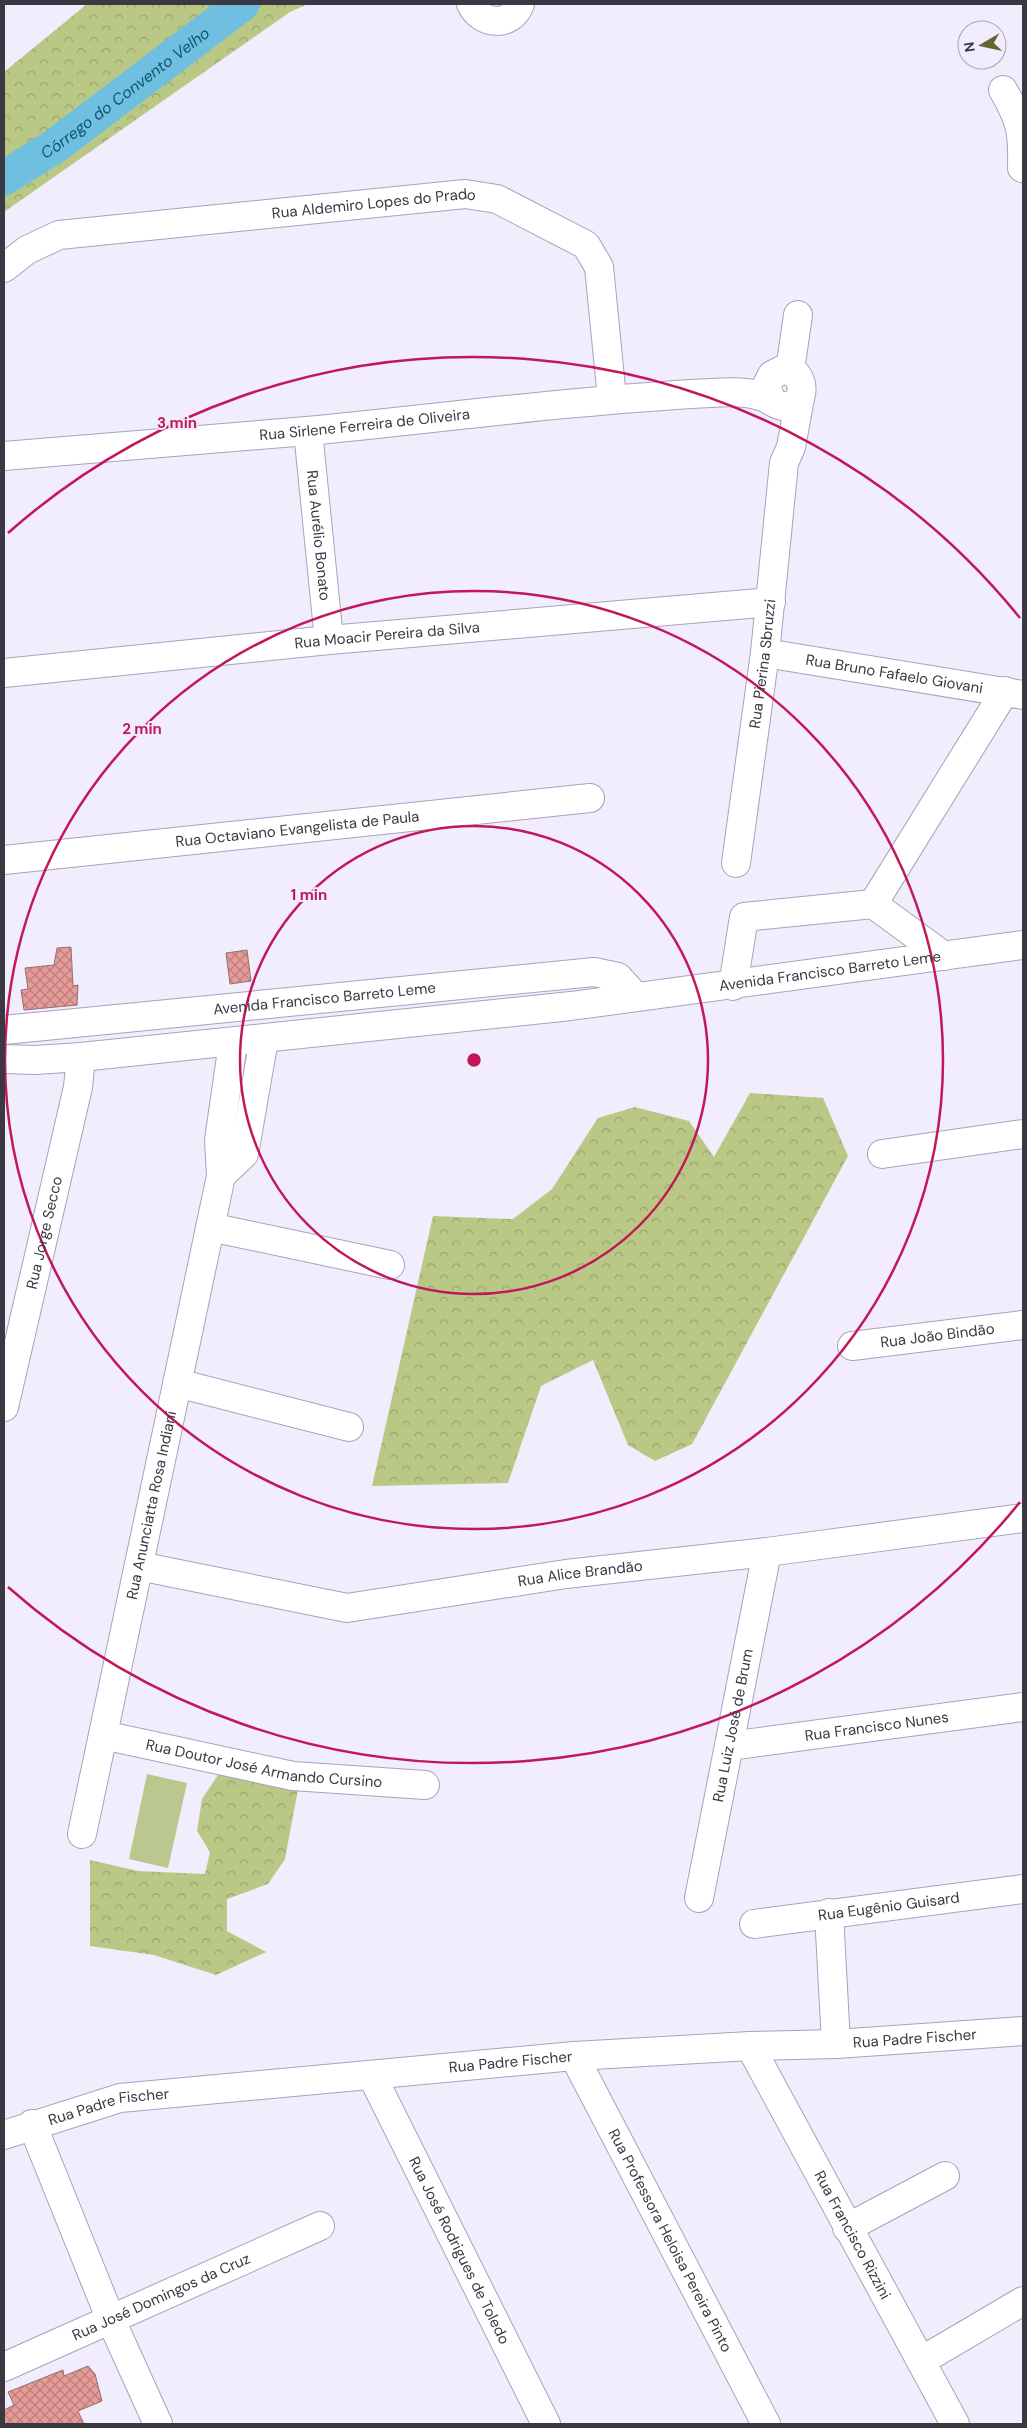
<svg xmlns="http://www.w3.org/2000/svg" width="1027" height="2428" viewBox="0 0 1027 2428" font-family="'DM Sans',sans-serif">
  <style>
    .green { fill: #bac88f }
    .forest { fill: url(#forest-crowns) }
    .lines { fill: none; stroke-linecap: round; stroke-linejoin: round }
    .river { stroke: #6fbfe1; stroke-width: 35 }
    .building { fill: url(#building-cross-hatch); stroke: #8f7271 }
    .minor-casing { stroke: #a8a2bb; stroke-width: 30 }
    .major-casing { stroke: #a8a2bb; stroke-width: 30 }
    .minor { stroke: #fff; stroke-width: 28 }
    .major { stroke: #fff; stroke-width: 28 }
    .ring { fill: none; stroke: #c2185b; stroke-width: 2.5 }
    .labels { text-anchor: middle; stroke-width: 4; stroke-linejoin: round; paint-order: stroke }
    .street-label { font-size: 15px; fill: #3b3843; stroke: #f1edfd }
    .water-label { font-size: 16px; font-style: italic; fill: #13556c; stroke: #f1edfd }
    .centre { fill: #c2185b; stroke: #f1edfd; stroke-width: 2.5 }
    .ring-label { font-size: 15px; text-anchor: middle; font-weight: bold; fill: #c2185b; stroke: #f1edfd; stroke-width: 4; stroke-linejoin: round; paint-order: stroke }
  </style>
  <defs>
    <pattern id="forest-crowns" width="20" height="18" patternUnits="userSpaceOnUse" patternTransform="scale(1.25)"><rect width="20" height="18" fill="#b9c985"/><path d="M2 6a3 3 0 1 1 6 0M12 15a3 3 0 1 1 6 0" fill="none" stroke="#98a46e"/></pattern>
    <pattern id="building-cross-hatch" width="8" height="8" patternUnits="userSpaceOnUse" patternTransform="scale(1.25)"><rect width="8" height="8" fill="#e79b97"/><path d="M0 0l8 8M0 8l8-8" fill="none" stroke="#bc7f7d"/></pattern>
  </defs>
  <rect width="100%" height="100%" fill="#f1edfd"/>
  <path class="green" d="M147,1774L187,1783L168,1868L129,1859Z"/>
  <path class="forest" d="M87,4H308L290,12L4,212V72Z
    M750,1093L823,1098L848,1156L692,1444L655,1461L628,1445L593,1360L541,1386L508,1483L372,1486L433,1216L513,1219L552,1189L598,1118L635,1107L689,1121L714,1157Z
    M220,1772L299,1784L285,1859L268,1884L227,1899V1931L266,1952L216,1975L154,1955L90,1946V1860L138,1871L205,1874L210,1852L197,1831L202,1799Z"/>
  <g class="lines">
    <path class="river" id="s1" d="M4,178L55,146L242,4"/>
  </g>
  <path class="building" d="M71,947L73,986L78,985L77,1005L24,1010L21,990L28,989L25,968L54,965L57,948Z
    M247,950L251,981L230,984L226,953Z
    M88,2366L95,2374L102,2401L78,2411L84,2424H4V2410L14,2405L8,2392L63,2370L64,2376Z"/>
  <g class="lines">
    <defs>
      <g id="minor">
        <path d="M471,4C481,25 511,28 520,4"/>
        <path d="M1003,90C1021,121 1023,132 1022,168"/>
        <path id="s2" d="M4,268L27,250L59,235L465,194L497,199L586,245L599,267L612,398"/>
        <path d="M790,370L798,315"/>
        <path id="s3" d="M308,431L329,640"/>
        <path id="s4" d="M4,456C105,448 206,440 307,431C442,418 576,400 711,393C726,392 745,391 760,396C768,398 775,405 783,406C803,407 806,386 796,374L784,369L772,375L766,387L771,399"/>
        <path id="s5" d="M765,653L1023,695"/>
        <path id="s6" d="M4,673L329,640L771,602"/>
        <path id="s7" d="M4,860L590,798"/>
        <path id="s8" d="M736,863L765,653L784,463L791,447L800,398"/>
        <path d="M873,904L1005,691"/>
        <path d="M733,986L744,917L873,904L944,956"/>
        <path id="s9" d="M4,1030L594,972L618,977L636,997"/>
        <path d="M882,1154L1023,1134"/>
        <path d="M221,1176L244,1154L264,1039"/>
        <path d="M210,1227L390,1265"/>
        <path id="s10" d="M852,1346L1023,1325"/>
        <path d="M177,1383L349,1427"/>
        <path id="s11" d="M4,1407L78,1087L81,1057"/>
        <path id="s12" d="M139,1566L347,1608L566,1574L767,1552L1023,1518"/>
        <path id="s13" d="M103,1735L293,1776L425,1785"/>
        <path id="s14" d="M730,1746L1023,1707"/>
        <path id="s15" d="M82,1834L221,1176L219,1140L233,1043"/>
        <path id="s16" d="M699,1898L767,1552"/>
        <path d="M829,1913L836,2044"/>
        <path id="s17" d="M754,1924L1023,1889"/>
        <path id="s18" d="M750,2046L955,2424"/>
        <path id="s19" d="M574,2056L766,2424"/>
        <path id="s20" d="M372,2076L546,2424"/>
        <path d="M32,2124L111,2320L158,2424"/>
        <path d="M847,2228L945,2176"/>
        <path d="M921,2361L1023,2301"/>
        <path id="s21" d="M4,2367L320,2226"/>
      </g>
      <g id="major">
        <path id="s22" d="M4,1059L35,1060L81,1057L571,1006L1023,945"/>
        <path id="s23" d="M4,2135L120,2098L574,2056L750,2046L836,2044L1023,2031"/>
      </g>
    </defs>
    <use href="#minor" class="minor-casing"/>
    <use href="#major" class="major-casing"/>
    <use href="#minor" class="minor"/>
    <use href="#major" class="major"/>
  </g>
  <g class="ring">
    <circle cx="474" cy="1060" r="234"/>
    <circle cx="474" cy="1060" r="469"/>
    <path d="M1020 1502A703 703 0 0 1 8 1587M8 533A703 703 0 0 1 1020 618"/>
  </g>
  <g class="labels">
    <g class="street-label">
      <text dy="5" stroke="none"><textPath href="#s2" startOffset="381">Rua Aldemiro Lopes do Prado</textPath></text>
      <text dy="5" stroke="none"><textPath href="#s4" startOffset="362">Rua Sirlene Ferreira de Oliveira</textPath></text>
      <text dy="5" stroke="none"><textPath href="#s3" startOffset="105">Rua Aurélio Bonato</textPath></text>
      <text dy="5" stroke="none"><textPath href="#s6" startOffset="385">Rua Moacir Pereira da Silva</textPath></text>
      <text dy="5" stroke="none"><textPath href="#s8" startOffset="201">Rua Pierina Sbruzzi</textPath></text>
      <text dy="5" stroke="none"><textPath href="#s5" startOffset="131">Rua Bruno Fafaelo Giovani</textPath></text>
      <text dy="5" stroke="none"><textPath href="#s7" startOffset="295">Rua Octaviano Evangelista de Paula</textPath></text>
      <text dy="5" stroke="none"><textPath href="#s22" startOffset="831">Avenida Francisco Barreto Leme</textPath></text>
      <text dy="5" stroke="none"><textPath href="#s9" startOffset="322">Avenida Francisco Barreto Leme</textPath></text>
      <text dy="5" stroke="none"><textPath href="#s11" startOffset="179">Rua Jorge Secco</textPath></text>
      <text dy="5" stroke="none"><textPath href="#s10" startOffset="86">Rua João Bindão</textPath></text>
      <text dy="5" stroke="none"><textPath href="#s15" startOffset="336">Rua Anunciatta Rosa Indiani</textPath></text>
      <text dy="5" stroke="none"><textPath href="#s12" startOffset="448">Rua Alice Brandão</textPath></text>
      <text dy="5" stroke="none"><textPath href="#s16" startOffset="176">Rua Luiz José de Brum</textPath></text>
      <text dy="5" stroke="none"><textPath href="#s14" startOffset="148">Rua Francisco Nunes</textPath></text>
      <text dy="5" stroke="none"><textPath href="#s13" startOffset="164">Rua Doutor José Armando Cursino</textPath></text>
      <text dy="5" stroke="none"><textPath href="#s17" startOffset="136">Rua Eugênio Guisard</textPath></text>
      <text dy="5" stroke="none"><textPath href="#s23" startOffset="919">Rua Padre Fischer</textPath></text>
      <text dy="5" stroke="none"><textPath href="#s23" startOffset="514">Rua Padre Fischer</textPath></text>
      <text dy="5" stroke="none"><textPath href="#s23" startOffset="109">Rua Padre Fischer</textPath></text>
      <text dy="5" stroke="none"><textPath href="#s18" startOffset="215">Rua Francisco Rizzini</textPath></text>
      <text dy="5" stroke="none"><textPath href="#s19" startOffset="208">Rua Professora Heloisa Pereira Pinto</textPath></text>
      <text dy="5" stroke="none"><textPath href="#s20" startOffset="195">Rua José Rodrigues de Toledo</textPath></text>
      <text dy="5" stroke="none"><textPath href="#s21" startOffset="172">Rua José Domingos da Cruz</textPath></text>
    </g>
    <g class="water-label">
      <text dy="6" stroke="none"><textPath href="#s1" startOffset="148">Córrego do Convento Velho</textPath></text>
    </g>
  </g>
  <circle cx="474" cy="1060" r="8" class="centre"/>
  <g class="ring-label">
    <text x="177" y="428">3 min</text>
    <text x="142" y="734">2 min</text>
    <text x="309" y="900">1 min</text>
  </g>
  <rect width="1027" height="2428" fill="none" stroke="#3b3843" stroke-width="10"/>
  <g transform="translate(982 45) rotate(261)"><circle r="24" fill="#f1edfd" stroke="#a8a5b3"/>
  <path d="M0-4L9 19L0 12L-9 19Z" fill="#656431"/>
  <text y="-8" font-size="14" font-weight="bold" text-anchor="middle" fill="#3b3843">N</text>
  </g>
</svg>
